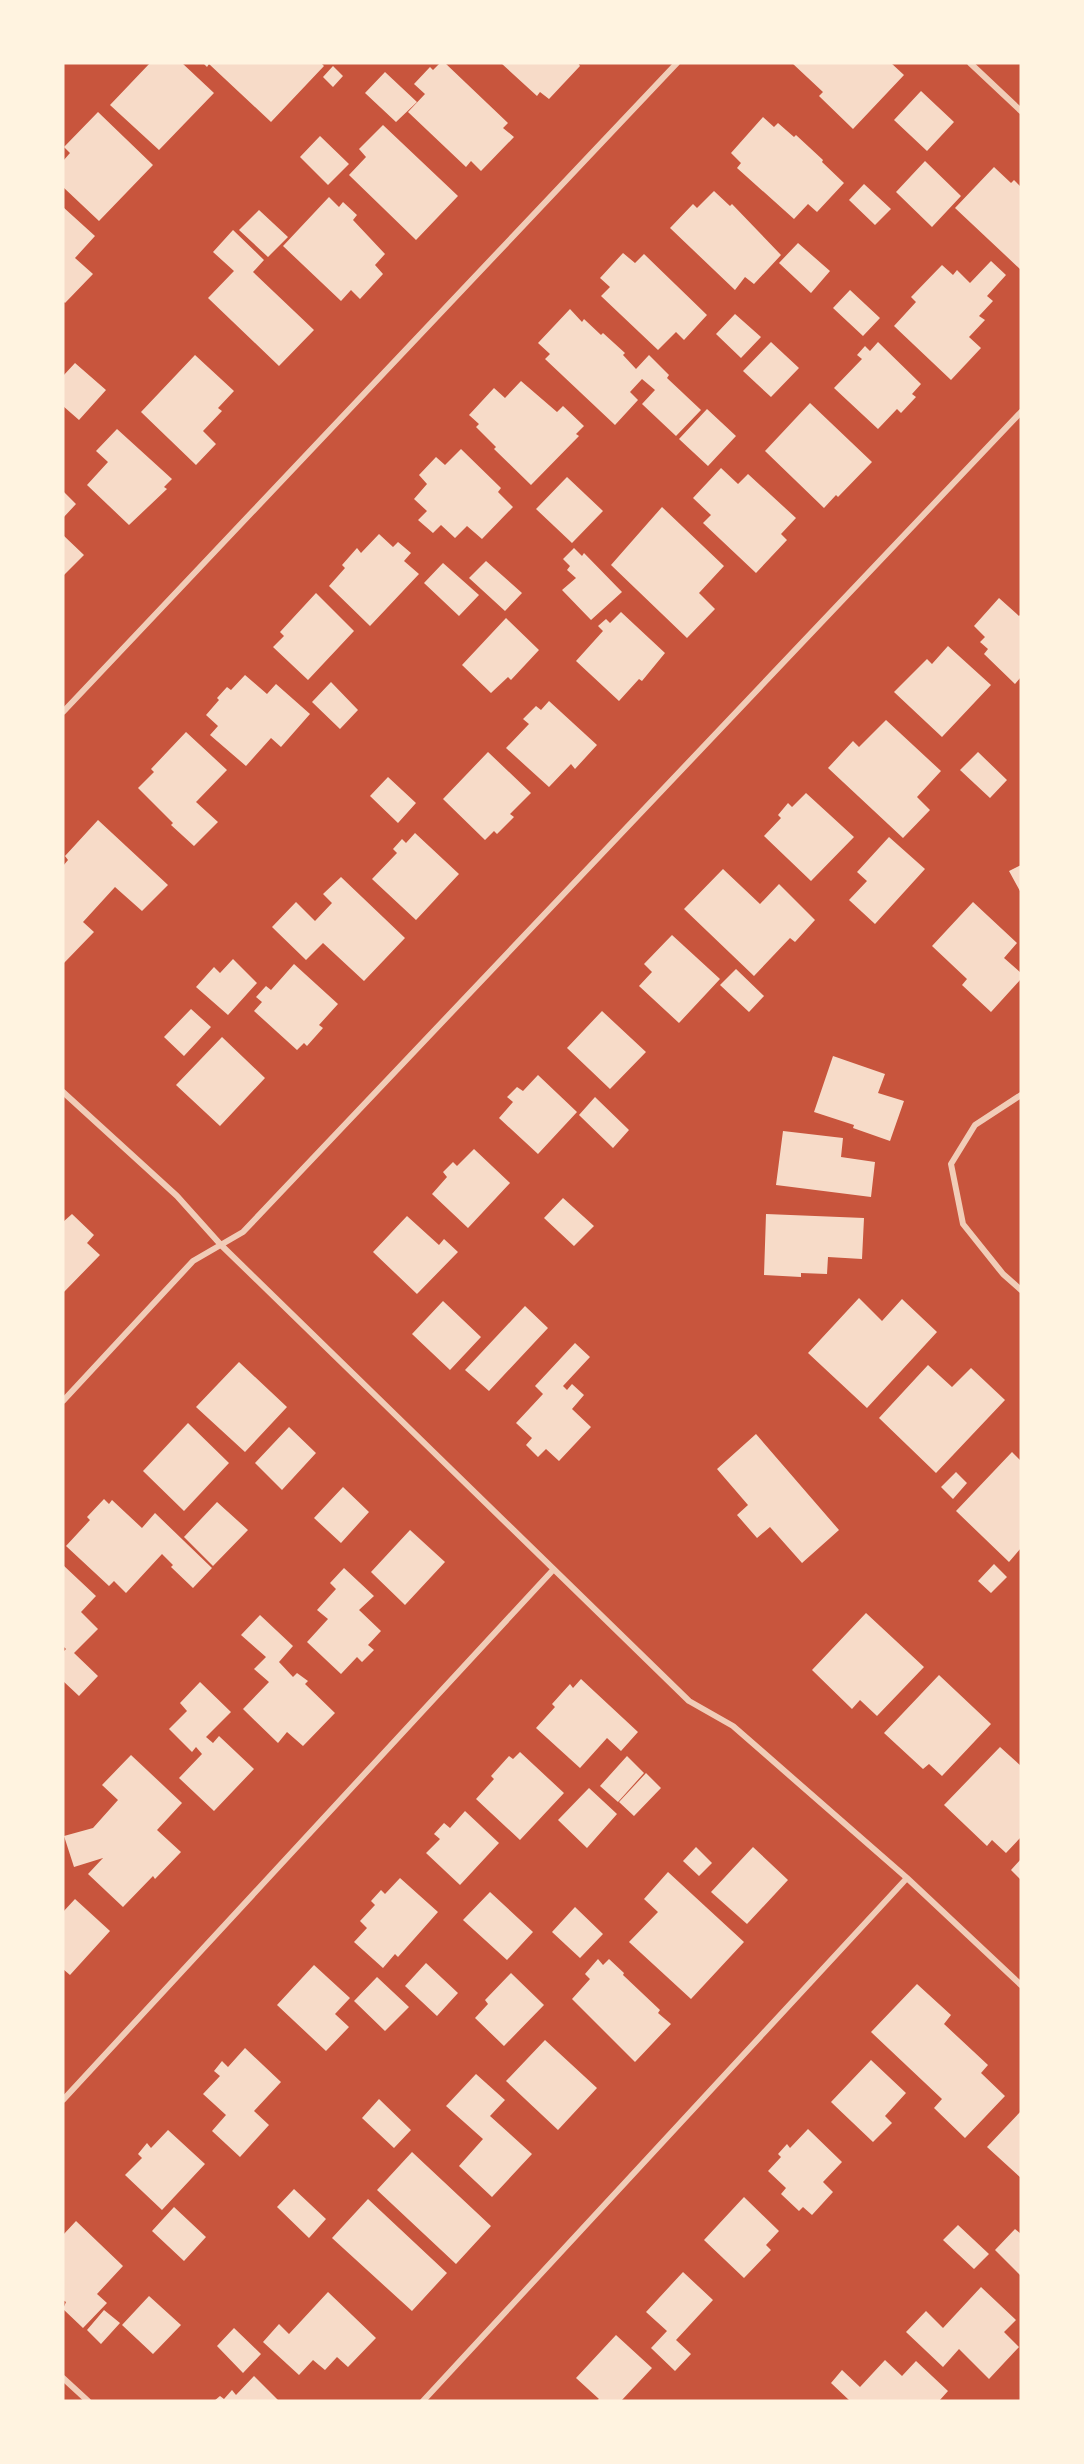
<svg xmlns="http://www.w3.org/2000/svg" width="1084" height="2464" viewBox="0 0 1084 2464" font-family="'PT Serif',serif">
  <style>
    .building { fill: #f7dbc8 }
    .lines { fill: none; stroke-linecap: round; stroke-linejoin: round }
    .minor { stroke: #f1ccb7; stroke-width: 6 }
  </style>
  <rect width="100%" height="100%" fill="#c8553d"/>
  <path class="building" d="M150,63H182L214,93L159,150L110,105Z
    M203,63H321L324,66L271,122L209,64L207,67Z
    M440,63H445L508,123L503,128L514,137L481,171L471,161L466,167L408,112L425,94L414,84L430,67L433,70Z
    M501,63H578L580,66L549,99L540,92L537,96Z
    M792,63H891L904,75L853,129L819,96L823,92Z
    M333,66L343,76L333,87L323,77Z
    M385,72L417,102L396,122L365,93Z
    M921,91L954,122L927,151L894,120Z
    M98,112L153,165L99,221L63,187V161L70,153L64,147Z
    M763,117L774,127L778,123L794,137L796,135L823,160L822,162L844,183L817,212L808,204L794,219L737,168L741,163L731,153Z
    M383,125L458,196L416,240L349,175L366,157L359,149Z
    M320,136L349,164L328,185L300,157Z
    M925,161L961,196L932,227L896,192Z
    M994,167L1011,183L1014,180L1021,187V270L955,208Z
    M864,184L891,209L875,225L849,200Z
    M714,191L730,206L732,204L781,255L754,284L745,277L735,290L670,228L693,204L697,208Z
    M329,197L339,207L343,202L357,215L353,220L385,254L375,265L383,274L360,299L351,290L341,301L283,246Z
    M63,207L95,236L75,258L93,274L65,303L63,301Z
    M259,210L288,237L268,257L239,230Z
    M233,230L264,260L253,272L314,330L279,366L208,298L234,271L213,252Z
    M798,243L830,271L811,293L779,263Z
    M623,253L635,263L644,254L707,315L684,340L676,332L658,350L601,296L610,287L600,278Z
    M991,261L1006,275L987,296L993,301L979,316L985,320L969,337L981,348L951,380L894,326L916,302L911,297L942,265L953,275L957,270L970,283Z
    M850,290L880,318L863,336L833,308Z
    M570,309L582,322L584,319L601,335L603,333L625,353L623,355L636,369L649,355L669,375L667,378L701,410L676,436L642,404L655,390L642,379L630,392L638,400L615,425L545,359L550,354L538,343Z
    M735,314L761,337L741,358L716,334Z
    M771,342L799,368L771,397L743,371Z
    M878,342L921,384L912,394L916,397L901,413L897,409L878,429L834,388L862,359L857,355L865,346L870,351Z
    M195,355L234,391L218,408L222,411L203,431L216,444L196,465L141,412Z
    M75,363L106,390L79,420L63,406V376Z
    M521,381L557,412L563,406L584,426L576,434L579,436L531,485L494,449L496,447L476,427L479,424L469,415L494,388L505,398Z
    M810,403L872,462L838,497L836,495L824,508L765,451Z
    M707,409L736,436L708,466L679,439Z
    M117,429L172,479L164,487L167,489L129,525L87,485L108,462L96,451Z
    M461,449L501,488L498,492L513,507L482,539L467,526L455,538L441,525L433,533L418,520L427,511L414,499L427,484L419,475L436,457L445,465Z
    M721,468L738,484L748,474L796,518L781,534L787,540L756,573L703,523L711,515L693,498Z
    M567,477L603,511L572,543L536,509Z
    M63,491L76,504L63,518Z
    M662,507L724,566L699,593L715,609L687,638L611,565Z
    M379,534L393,547L398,542L411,553L404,561L419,574L370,626L329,586L345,568L342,565L357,548L361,553Z
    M63,535L84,555L63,576Z
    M574,548L582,556L584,553L622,592L591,620L562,590L576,578L567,570L570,566L563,559Z
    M486,561L522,593L505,611L469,578Z
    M443,563L479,595L459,616L424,583Z
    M316,593L354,631L308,680L273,647L284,636L280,632Z
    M999,598L1019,616L1021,614V677L1015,684L984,654L988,649L980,642L985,637L974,626Z
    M621,612L665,653L642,681L639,679L619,701L576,661L603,631L598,626L606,619L610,623Z
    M506,618L539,650L511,680L508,677L491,693L462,665Z
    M948,646L991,685L942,737L894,692L927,659L932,664Z
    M245,675L267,694L276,684L310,714L281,747L271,738L246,766L210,735L218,726L206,715L219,700L217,698L227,687L231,690Z
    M331,682L358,710L340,729L312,702Z
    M549,701L597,745L575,769L571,764L549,787L506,748L529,724L523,719L536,706L541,710Z
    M886,720L941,771L917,797L930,810L903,838L828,768L853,741L859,747Z
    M186,732L227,770L196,802L218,822L194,846L171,825L173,823L138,788L154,772L151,769Z
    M488,752L531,793L510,814L514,817L497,834L494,831L485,840L443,799Z
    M978,752L1007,780L990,798L960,770Z
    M388,777L416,803L398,823L370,796Z
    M806,793L854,837L811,881L764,836L781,818L778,815L788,803L792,807Z
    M98,820L168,885L142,911L115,887L83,922L94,932L63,964V866L68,860L65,856Z
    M415,833L459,874L416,920L372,879L397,853L393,849L402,839L406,843Z
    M889,837L925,869L875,924L849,900L867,881L857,872Z
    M1021,865V893L1009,871Z
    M723,869L760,904L779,884L815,920L795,942L790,938L754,976L684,909Z
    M341,877L405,938L364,981L323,943L306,960L272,927L296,902L315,921L332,903L323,894Z
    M973,902L1017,943L1004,958L1021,973V979L991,1012L962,985L967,979L932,946Z
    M672,935L720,979L679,1023L639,986L652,972L644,964Z
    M233,959L257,983L228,1015L196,987L214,967L220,973Z
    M294,964L338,1004L319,1025L323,1028L307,1046L304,1043L297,1050L254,1011L262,1002L256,997L266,986L271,990Z
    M736,969L764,996L749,1012L720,985Z
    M191,1009L211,1027L184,1056L164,1037Z
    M602,1011L646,1052L610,1089L567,1048Z
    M222,1037L265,1078L220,1126L176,1085Z
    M833,1056L885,1074L878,1093L904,1101L890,1141L853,1128L854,1125L814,1112Z
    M538,1075L577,1112L538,1154L499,1118L513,1102L507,1097L517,1087L523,1091Z
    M595,1097L629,1130L613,1148L579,1115Z
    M783,1131L843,1138L841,1157L875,1162L871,1197L776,1185Z
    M474,1149L510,1183L468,1228L432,1194L447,1177L443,1172L453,1162L457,1166Z
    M563,1198L594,1226L574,1246L544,1218Z
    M72,1214L94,1235L87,1243L100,1255L63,1293V1222Z
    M766,1214L864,1218L862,1259L828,1257L827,1274L801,1273V1277L764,1275Z
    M407,1216L439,1245L444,1239L458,1252L417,1294L373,1252Z
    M859,1298L882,1321L902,1299L937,1332L867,1408L808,1353Z
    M443,1301L481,1337L450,1370L412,1334Z
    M525,1306L548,1328L489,1391L465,1370Z
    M575,1343L590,1357L563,1386L567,1390L572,1384L584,1395L572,1409L591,1427L559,1461L546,1449L538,1457L526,1445L532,1438L516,1423L543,1394L535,1386Z
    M239,1362L287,1407L245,1452L196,1407Z
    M928,1365L952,1387L971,1368L1005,1400L936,1473L879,1418Z
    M188,1423L229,1463L184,1511L143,1471Z
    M289,1427L316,1453L282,1490L255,1463Z
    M756,1434L839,1530L802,1563L770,1527L757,1538L737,1515L748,1505L717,1469Z
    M1012,1452L1021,1461V1548L1009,1562L956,1511Z
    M956,1472L967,1483L953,1499L941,1487Z
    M343,1487L369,1512L341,1543L314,1518Z
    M104,1499L109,1504L112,1500L142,1528L155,1513L212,1568L193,1588L171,1567L173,1565L162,1554L126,1593L114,1581L109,1586L66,1546L90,1520L87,1517Z
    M217,1502L248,1530L213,1566L184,1537Z
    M410,1530L445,1562L405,1605L371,1572Z
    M994,1564L1007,1577L991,1593L978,1581Z
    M63,1565L96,1596L81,1612L98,1629L74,1653L98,1676L79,1696L63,1681V1652L66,1649L63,1646Z
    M344,1568L374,1596L359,1610L381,1631L368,1645L374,1650L362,1662L357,1657L341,1674L307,1642L328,1619L317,1610L336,1589L330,1583Z
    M866,1613L924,1667L877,1716L860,1700L852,1709L812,1670Z
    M260,1615L293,1646L279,1662L293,1677L297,1673L308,1681L305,1684L335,1713L303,1746L287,1732L278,1743L243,1709L269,1682L254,1669L266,1657L241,1635Z
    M939,1675L991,1724L942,1776L929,1764L923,1769L884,1733Z
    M581,1679L638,1732L621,1751L607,1738L580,1768L536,1728L555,1707L552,1704L570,1684L573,1688Z
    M200,1682L231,1712L206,1737L213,1743L219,1736L254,1769L214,1811L179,1778L202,1754L196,1747L192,1752L169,1729L187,1711L180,1703Z
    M1000,1747L1021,1766V1837L1006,1853L992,1840L987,1846L944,1805Z
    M520,1752L564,1793L520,1840L476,1799L494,1779L491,1776L509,1756L513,1759Z
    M131,1755L182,1803L157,1830L181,1852L155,1879L153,1876L123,1907L88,1874L103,1858L74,1867L64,1836L93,1828L118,1800L102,1785Z
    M627,1756L644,1773L618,1802L600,1786Z
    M646,1773L661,1788L634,1816L619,1802Z
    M589,1788L617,1814L587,1848L558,1820Z
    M465,1811L499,1843L460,1885L426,1853L440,1839L434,1834L444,1823L450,1828Z
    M696,1847L712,1863L699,1876L683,1861Z
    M753,1847L788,1880L747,1924L711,1892Z
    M1021,1859V1880L1011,1870Z
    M668,1872L744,1942L691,1999L629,1942L658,1912L644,1899Z
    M400,1878L438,1912L398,1957L395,1954L383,1968L354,1942L367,1928L360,1921L375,1905L371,1901L381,1890L385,1894Z
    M490,1892L533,1932L507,1960L463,1920Z
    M75,1899L110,1931L70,1975L63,1969V1912Z
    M575,1907L603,1934L580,1958L552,1932Z
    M598,1959L603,1965L609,1959L624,1973L623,1975L660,2010L658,2013L671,2024L635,2062L572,1999L590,1979L585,1974Z
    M426,1963L458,1993L437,2016L405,1986Z
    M314,1965L350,1998L335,2014L349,2027L326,2051L277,2005Z
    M511,1973L544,2005L504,2046L475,2018L488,2004L485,2000Z
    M377,1977L409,2007L385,2031L354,2001Z
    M917,1984L951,2015L944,2024L988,2065L981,2073L1005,2096L965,2138L934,2108L942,2099L871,2032Z
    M545,2040L597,2088L558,2130L506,2081Z
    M245,2048L281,2082L254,2111L269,2125L240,2157L212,2131L226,2115L203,2094L220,2076L214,2071L222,2061L228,2067Z
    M871,2060L906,2093L885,2116L892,2123L873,2142L831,2102Z
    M476,2074L505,2100L490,2116L532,2154L492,2197L459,2166L483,2139L446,2106Z
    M379,2099L411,2130L394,2148L362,2118Z
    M1021,2111V2178L987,2147Z
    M808,2129L842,2162L823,2182L833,2192L812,2215L803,2207L799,2211L781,2194L786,2188L768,2171L781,2157L778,2154L787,2144L790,2148Z
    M168,2130L205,2164L162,2210L125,2175L142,2158L138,2154L147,2143L151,2148Z
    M412,2152L491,2226L456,2264L377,2190Z
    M294,2189L326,2219L309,2238L277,2207Z
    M744,2197L779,2231L766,2245L771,2250L744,2278L704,2240Z
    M368,2199L447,2273L412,2311L332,2238Z
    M174,2207L206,2237L184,2261L152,2231Z
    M76,2221L123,2266L97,2294L107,2303L83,2328L63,2309L66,2302L63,2300V2235Z
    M958,2225L989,2254L974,2269L943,2240Z
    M1015,2229L1021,2234V2276L995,2250Z
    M683,2272L713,2300L676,2340L691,2354L675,2371L651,2348L667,2331L646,2312Z
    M981,2287L1016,2320L1004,2332L1019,2347L989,2379L959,2349L943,2367L906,2332L926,2311L943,2328Z
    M328,2292L376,2338L348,2367L337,2357L325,2370L313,2360L299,2375L263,2342L279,2324L289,2334Z
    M149,2296L181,2325L153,2354L122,2325Z
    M104,2310L120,2323L101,2344L87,2330Z
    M234,2328L261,2354L243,2373L217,2346Z
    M616,2335L652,2368L621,2401H596L599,2399L576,2378Z
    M885,2360L902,2376L916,2361L948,2391L939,2401H850L831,2383L842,2370L860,2387Z
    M254,2376L279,2401H214L220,2396L224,2399L232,2390L236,2395Z"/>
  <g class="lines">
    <path class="minor" d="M970,63L1021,111
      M63,712L677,63
      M63,1092L177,1196L221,1245L689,1701L733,1726L907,1878L1021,1985
      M1021,1095L975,1125L951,1164L963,1224L1003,1274L1021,1290
      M63,1401L193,1261L243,1232L1021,412
      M63,2100L553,1570
      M63,2378L88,2401
      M423,2401L907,1878"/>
  </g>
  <rect width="1084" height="2464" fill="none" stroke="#fff3e0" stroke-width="129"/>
</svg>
